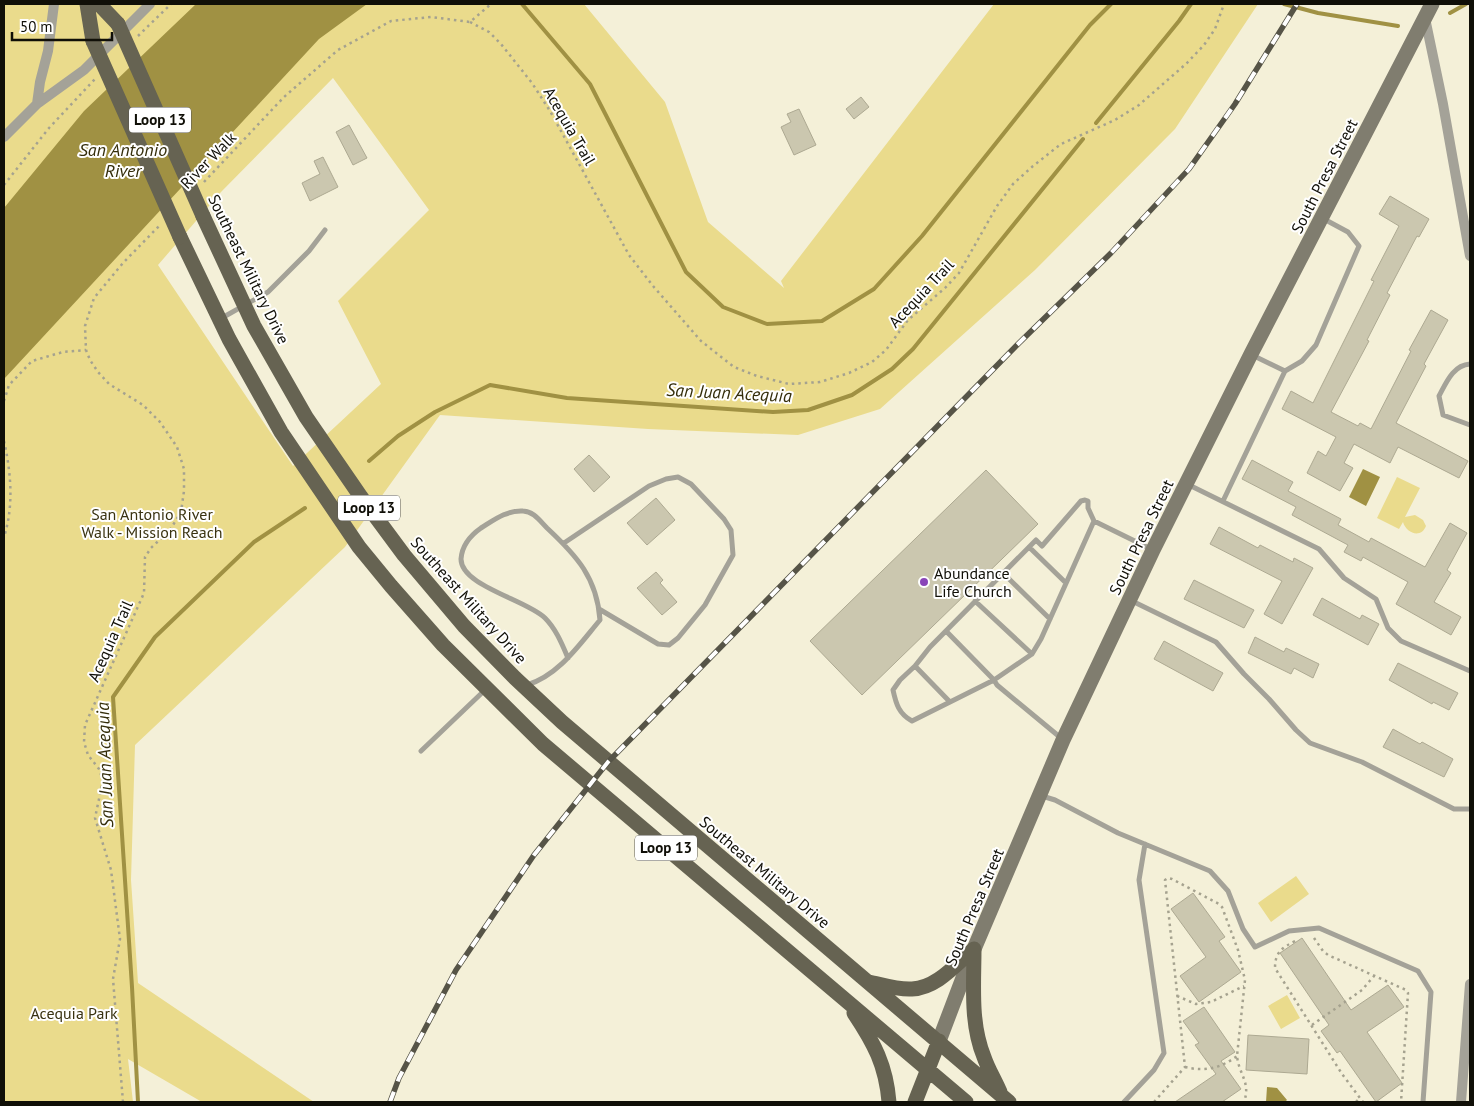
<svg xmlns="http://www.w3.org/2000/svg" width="1474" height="1106" viewBox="0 0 1474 1106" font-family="'PT Sans',sans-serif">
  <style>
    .green { fill: #eadb8c; fill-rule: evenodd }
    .water { fill: #a09143 }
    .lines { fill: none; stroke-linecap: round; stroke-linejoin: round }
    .stream { stroke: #a09143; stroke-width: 4 }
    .building { fill: #cbc7af; stroke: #ada992 }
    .path { stroke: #a5a28f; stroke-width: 2.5; stroke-dasharray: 2.5 4; stroke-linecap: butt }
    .lane { stroke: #a4a298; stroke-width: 5 }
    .street { stroke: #a4a298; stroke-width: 10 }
    .secondary { stroke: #807d6f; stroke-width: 15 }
    .primary { stroke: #666352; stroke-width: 15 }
    .rail-casing { stroke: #565447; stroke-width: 5.5 }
    .rail { stroke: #fff; stroke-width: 4; stroke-dasharray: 11; stroke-linecap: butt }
    .primary-bridge { stroke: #666352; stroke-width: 15 }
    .poi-dot { fill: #8944b8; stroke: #fff; stroke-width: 2 }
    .labels { text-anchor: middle; stroke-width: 4; stroke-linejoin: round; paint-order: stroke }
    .shield { fill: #fff; stroke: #585751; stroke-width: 1 }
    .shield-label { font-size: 15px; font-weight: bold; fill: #100f07 }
    .street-label { font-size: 16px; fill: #100f07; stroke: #fff }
    .park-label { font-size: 16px; fill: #3a3311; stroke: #fff }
    .poi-label { font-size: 16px; fill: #100f07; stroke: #fff; text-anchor: start }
    .water-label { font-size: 18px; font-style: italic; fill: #352e0b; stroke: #fff }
  </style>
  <rect width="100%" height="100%" fill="#f4f0d8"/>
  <path class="green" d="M4,4H584L665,102L708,222L784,288L781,281L994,4H1258L1175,129L1035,270L880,409L798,435L648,429L440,415L345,547L135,745L131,880L138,983L314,1102H202L128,1059L133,1102H4ZM333,78L429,210L338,301L381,384L293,466L158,265L221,192Z
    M1397,477L1420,488L1405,517L1415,515L1423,520L1426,526C1421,539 1406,533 1403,522L1399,529L1377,518Z
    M1296,876L1309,894L1271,922L1258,903Z
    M1287,995L1300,1018L1281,1029L1268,1006Z"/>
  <path class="water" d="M196,4H367L319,39L4,379V208L84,111Z
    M1363,469L1380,477L1366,506L1349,497Z
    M1267,1087L1277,1088L1287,1100L1285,1102H1266Z"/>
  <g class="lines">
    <path class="stream" d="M522,4L590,84L686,272L723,307L767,324L822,321L874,289L922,236L1090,25L1111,4
      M1284,4L1318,13L1398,26
      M1450,13L1466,4
      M1096,123L1179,21L1191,4
      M369,461L398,436L435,412L490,385L567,398L773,412L808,410L852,395L892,369L913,349L1083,139
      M138,1102L132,987L113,697L155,637L254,542L305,508"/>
  </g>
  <path class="building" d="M861,97L869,107L854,119L846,109Z
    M799,109L816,145L794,155L781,127L791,122L787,114Z
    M349,125L367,158L353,165L336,132Z
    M323,157L338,187L310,201L302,183L320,174L314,161Z
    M1390,196L1429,219L1419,237L1417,236L1387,293L1390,295L1367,340L1369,341L1331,412L1358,426L1360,423L1371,429L1411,351L1409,350L1431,310L1448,320L1424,364L1426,366L1396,423L1468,461L1459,478L1398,447L1390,463L1354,444L1344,463L1353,468L1340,491L1307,473L1318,451L1326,456L1336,437L1282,409L1291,391L1313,403L1374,281L1371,280L1399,226L1379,214Z
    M589,455L610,477L594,492L574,469Z
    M1252,460L1293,482L1288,491L1341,519L1338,525L1369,542L1371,538L1425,567L1450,523L1467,533L1447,570L1451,573L1434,602L1461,617L1451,635L1396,604L1408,582L1363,557L1361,561L1344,552L1348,545L1292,515L1296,507L1242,479Z
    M986,470L1038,524L862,695L810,641Z
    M656,498L675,520L647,545L627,523Z
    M1219,527L1258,548L1260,545L1293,562L1294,558L1313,568L1282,624L1264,614L1282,581L1210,544Z
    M656,572L663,580L660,583L677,602L662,615L637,588Z
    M1194,580L1254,610L1244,628L1184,599Z
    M1322,598L1360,619L1362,615L1379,624L1368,645L1313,615Z
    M1255,637L1284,652L1286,648L1319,664L1313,678L1294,668L1291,674L1248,653Z
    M1164,641L1223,673L1213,691L1154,659Z
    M1398,663L1458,693L1449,710L1433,702L1432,704L1389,680Z
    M1393,729L1420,744L1422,742L1453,759L1444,777L1383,747Z
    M1193,893L1225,937L1219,941L1241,972L1199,1002L1180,976L1206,957L1171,909Z
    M1302,938L1351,1010L1388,985L1404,1007L1367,1032L1402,1083L1376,1102L1340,1051L1337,1053L1321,1031L1329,1025L1280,953Z
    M1204,1007L1235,1052L1221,1061L1241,1089L1222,1102H1175L1216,1074L1195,1045L1199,1043L1183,1021Z
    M1248,1035L1309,1039L1307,1074L1246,1070Z"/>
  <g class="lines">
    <path class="path" d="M470,22L489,32L501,44L532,83L550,111L629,255L653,286L701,341L734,367L757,376L789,384L820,382L849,373L872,362L886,350L908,320L945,288L959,273L997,206L1013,184L1033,166L1061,144L1115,120L1139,105L1187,63L1204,45L1215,29L1224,4
      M138,36L171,4
      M204,182L284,97L338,50L391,21L431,17L470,22L491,4
      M4,185L49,128L95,79
      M4,401L9,385L32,361L63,352L86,350
      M4,441C11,472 14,506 4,537
      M1314,938L1323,951L1328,955L1406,990L1408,993L1401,1102
      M1295,941C1282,948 1275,952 1275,968L1342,1074L1363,1102
      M1177,996L1196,1004L1211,1002L1244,986
      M1312,1025L1362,990L1374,976
      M1185,1067C1205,1072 1221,1068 1237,1056
      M123,1102L113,979L120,939L111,870L95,818L103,780L99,769L88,755L84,742L85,725L144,593L145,557L151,548L170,530L181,512L184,491V469L177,447L160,422L143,405L109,384L98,372L90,360L86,350L85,326L94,298L123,263L161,224
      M1154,1102L1185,1067L1165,880L1168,878L1172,879L1219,904L1222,907L1238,950L1245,980L1237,1056C1239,1075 1251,1082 1244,1102
      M1356,1102L1360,1098"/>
    <path class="lane" d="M220,319L268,292L309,251L325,230
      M1252,355L1285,371
      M1470,364C1453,365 1446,383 1439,396L1443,415L1470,425
      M1187,484L1319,549L1344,578L1376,599L1388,628L1401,641L1470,671
      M1223,501L1285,371L1302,361L1316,345L1359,246L1348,232L1322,218
      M564,543L649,486L666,479L678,477L691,484L724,519L731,530L733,555L705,605L678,638L669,645L658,644L599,609
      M1029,547L1066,583
      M1003,573L1050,619
      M975,601L1032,654
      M1132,601L1216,642L1244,674L1269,699L1296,730L1310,743L1362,762L1454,809H1470
      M946,631L994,680L912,721C899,714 896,704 893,690L900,680L915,666L930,647L1036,540L1042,546L1081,501L1085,500L1088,501V508L1094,521
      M915,666L950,702
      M527,685C559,675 579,645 600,620C597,578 577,556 547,528C540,521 533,511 523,511C507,510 494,520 481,528C471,535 462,545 461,559C461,586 527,600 545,618C556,629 562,644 568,658
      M1061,738L997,685L994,680L1032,654L1041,639L1094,521L1151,549
      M421,751L486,689
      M1042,796L1055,800L1118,833L1210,871L1228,891L1243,929L1255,947L1289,931L1319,928L1418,971L1431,992L1423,1102
      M1124,1102L1154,1070L1164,1053L1139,880L1145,844"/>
    <path class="street" d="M1425,18L1443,104L1470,256
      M37,104L40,82L48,51L54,4
      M4,137L37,104L84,70L150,4
      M1461,1102L1470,984"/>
    <path class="secondary" d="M939,1041L974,949L1063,740L1153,550L1251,354L1432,4"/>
    <path class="primary" d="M87,4L93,41
      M99,4L118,24
      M203,216L254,326L306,417L361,497L404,555L464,626L515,678L562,722L1009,1102
      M180,237L229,339L281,432L359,547L391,586L443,645L543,744L966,1102
      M974,949C974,984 970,1023 984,1057C988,1069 995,1080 1000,1092
      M869,982C883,985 898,990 912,989C937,988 956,964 974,949
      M854,1013C874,1043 886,1065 889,1102
      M915,1102L939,1041"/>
    <defs>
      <path id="rail" d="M390,1102L399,1078L456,970L534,855L608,762L1018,344L1111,253L1189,169L1235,104L1297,4"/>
    </defs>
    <use href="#rail" class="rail-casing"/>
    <use href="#rail" class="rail"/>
    <path class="primary-bridge" d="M118,24L203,216
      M93,41L180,237"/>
  </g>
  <circle class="poi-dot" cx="924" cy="582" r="5"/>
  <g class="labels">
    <g class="shield">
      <rect x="129" y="107.5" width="62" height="25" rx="4"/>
      <rect x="338" y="495.5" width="62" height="25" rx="4"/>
      <rect x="635" y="835.5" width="62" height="25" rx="4"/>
    </g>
    <g class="shield-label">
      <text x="160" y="125">Loop 13</text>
      <text x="369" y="513">Loop 13</text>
      <text x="666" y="853">Loop 13</text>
    </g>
    <g class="street-label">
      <text transform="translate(570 126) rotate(60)" y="6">Acequia Trail</text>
      <text transform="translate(208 160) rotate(-46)" y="6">River Walk</text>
      <text transform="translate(1324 176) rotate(-63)" y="6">South Presa Street</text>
      <text transform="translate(249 269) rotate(64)" y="6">Southeast Military Drive</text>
      <text transform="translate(921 293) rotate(-47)" y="6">Acequia Trail</text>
      <text transform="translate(1141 537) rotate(-64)" y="6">South Presa Street</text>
      <text transform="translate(469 600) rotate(48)" y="6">Southeast Military Drive</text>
      <text transform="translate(110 641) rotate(-66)" y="6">Acequia Trail</text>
      <text transform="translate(765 872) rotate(40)" y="6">Southeast Military Drive</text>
      <text transform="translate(974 907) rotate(-67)" y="6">South Presa Street</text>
    </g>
    <g class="park-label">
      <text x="152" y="520">San Antonio River<tspan x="152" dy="18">Walk - Mission Reach</tspan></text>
      <text x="74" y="1019">Acequia Park</text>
    </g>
    <g class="poi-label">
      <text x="934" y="579">Abundance<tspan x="934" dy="18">Life Church</tspan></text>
    </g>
    <g class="water-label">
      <text x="123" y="156">San Antonio<tspan x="123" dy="21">River</tspan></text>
      <text transform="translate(729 393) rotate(3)" y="6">San Juan Acequia</text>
      <text transform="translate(105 765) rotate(-92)" y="6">San Juan Acequia</text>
    </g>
  </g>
  <rect width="1474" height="1106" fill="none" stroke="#100f07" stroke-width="10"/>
  <path d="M12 32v8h100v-8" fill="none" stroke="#100f07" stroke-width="2.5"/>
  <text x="20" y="32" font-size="15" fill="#100f07" stroke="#ffffff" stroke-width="4" paint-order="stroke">50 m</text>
</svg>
